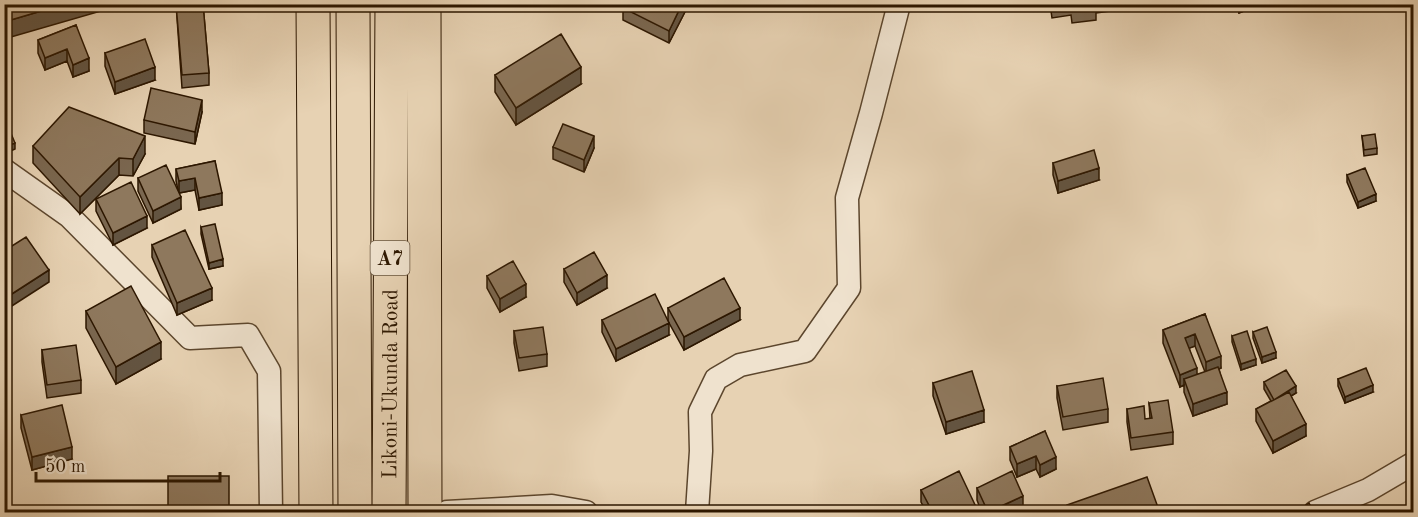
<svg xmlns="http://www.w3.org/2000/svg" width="1418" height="517" viewBox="0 0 1418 517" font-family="'Old Standard TT',serif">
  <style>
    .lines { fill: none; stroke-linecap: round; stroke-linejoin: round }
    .minor-casing { stroke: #5c462d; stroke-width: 25 }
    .trunk-casing { stroke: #2d1700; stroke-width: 35 }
    .minor { stroke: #efe2ce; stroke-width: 22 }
    .trunk { stroke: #e7d2b3; stroke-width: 33 }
    .wall { fill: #7a6750; stroke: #2d1700; stroke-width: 1.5; fill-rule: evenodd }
    .shaded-wall { fill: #635441; stroke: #2d1700; stroke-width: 1.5 }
    .building { fill: #8e785d; stroke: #2d1700; stroke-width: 1.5 }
    .labels { text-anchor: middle; stroke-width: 4.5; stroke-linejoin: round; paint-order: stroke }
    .shield { fill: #efe2ce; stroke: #67543e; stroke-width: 1.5 }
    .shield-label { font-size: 20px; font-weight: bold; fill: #2d1700 }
    .street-label { font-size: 21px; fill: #2d1700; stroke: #efe2ce }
  </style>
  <rect width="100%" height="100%" fill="#e7d2b3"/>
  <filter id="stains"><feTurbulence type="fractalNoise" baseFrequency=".00333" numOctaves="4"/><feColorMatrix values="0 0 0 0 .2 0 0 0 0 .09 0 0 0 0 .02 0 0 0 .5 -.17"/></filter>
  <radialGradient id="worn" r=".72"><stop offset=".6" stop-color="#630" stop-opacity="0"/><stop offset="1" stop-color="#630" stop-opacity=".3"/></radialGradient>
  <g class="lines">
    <defs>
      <path id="minor" d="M4,170L69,216L190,338L248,335L269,371L271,512
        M447,512L552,506L586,512
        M697,512L701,451L700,412L716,379L740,365L805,351L849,288L847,198L871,113L899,4
        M1315,512L1368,490L1414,463"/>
      <g id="trunk">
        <path d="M313,4L316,512"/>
        <path d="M353,4L355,512"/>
        <path d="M424,4L425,512"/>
        <path id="s1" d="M389,512L392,4"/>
      </g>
    </defs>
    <use href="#minor" class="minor-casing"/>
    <use href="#trunk" class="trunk-casing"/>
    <use href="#minor" class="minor"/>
    <use href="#trunk" class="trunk"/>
  </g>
  <path class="wall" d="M176,4H203L209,73V85L182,88Z
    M689,4L669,43L623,20V8Z
    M1050,4H1117V10L1096,13V20L1072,23L1071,15L1052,18Z
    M1236,4H1262L1239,13Z
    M76,25L89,71L73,77L67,61L45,70L38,53V40Z
    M105,53L155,80L115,94L105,66Z
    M495,75L581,84L516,125L495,92Z
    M202,112L195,144L144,133V120Z
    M1362,136L1377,148V154L1364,156Z
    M33,146L145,154L133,176L119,175L80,214L33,163Z
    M553,147L594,148L584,172L553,159Z
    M215,161L222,205L199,210L195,190L179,193L181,209L153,223L138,191V178L178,190L176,181V169Z
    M1053,163L1099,180L1058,193L1053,175Z
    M1347,175L1376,201L1358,208L1347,182Z
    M96,199L147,228L113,245L96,211Z
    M201,227L223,266L209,269L201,234Z
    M152,245L212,300L177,315L152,257Z
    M564,269L607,288L577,305L564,282Z
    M487,276L526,297L500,312L487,288Z
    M668,308L740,320L684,350L668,321Z
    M86,311L161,359L116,384L86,328Z
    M1205,314L1221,368L1219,369L1227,404L1193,416L1184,392V385L1180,387L1163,343V330ZM1195,346L1205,372L1197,375L1189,348Z
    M602,320L669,335L616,361L602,332Z
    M514,331L547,354V366L519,371L514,343Z
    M1253,332L1276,358L1262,363L1253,338Z
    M1232,336L1256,365L1241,370L1232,342Z
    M42,350L81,380V393L47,398L42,362Z
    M1338,379L1373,392L1345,403L1338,386Z
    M1264,382L1296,393L1291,396L1306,436L1273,453L1256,421V409L1271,401L1264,389Z
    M933,383L984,422L946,434L933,396Z
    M1057,386L1108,409V422L1063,430L1057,398Z
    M1149,403L1173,432V444L1131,450L1127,422V409L1145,419H1150Z
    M21,415L72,459L32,470L21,428Z
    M1045,431L1056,469L1040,477L1036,469L1017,477L1010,460V447Z
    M977,488L1023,508L1014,513H982L977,500Z
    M921,490L977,513H927L921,502Z"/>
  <path class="shaded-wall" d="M65,4H101V11L4,39V22Z
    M682,4H689L669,43V31Z
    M1245,4H1262L1239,13V7Z
    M67,49V61L45,70V58Z
    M89,58V71L73,77V65Z
    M155,67V80L115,94V82Z
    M581,67V84L516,125V108Z
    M202,100V112L195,144V132Z
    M145,136V154L133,176V159Z
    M594,136V148L584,172V160Z
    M15,143V149L4,154V147Z
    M119,158V175L80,214V197Z
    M1099,168V180L1058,193V181Z
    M195,178V190L179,193V181Z
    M222,193V205L199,210V198Z
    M1376,194V201L1358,208V202Z
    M181,197V209L153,223V211Z
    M147,216V228L113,245V233Z
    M223,259V266L209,269V263Z
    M49,270V282L4,311V299Z
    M607,275V288L577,305V293Z
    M526,284V297L500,312V299Z
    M212,288V300L177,315V303Z
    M740,308V320L684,350V337Z
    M669,323V335L616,361V349Z
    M1195,334V346L1185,350V338Z
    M161,342V359L116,384V367Z
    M1276,352V358L1262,363V357Z
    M1221,356V368L1206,374V362Z
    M1256,359V365L1241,370V364Z
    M1197,368V380L1184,379V385L1180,387V375Z
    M1373,385V392L1345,403V397Z
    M1296,386V393L1274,406V400Z
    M1227,392V404L1193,416V404Z
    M984,410V422L946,434V422Z
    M1306,424V436L1273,453V441Z
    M72,447V459L32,470V457Z
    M1036,456V469L1017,477V464Z
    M1056,457V469L1040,477V465Z
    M1023,496V508L1014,513H988Z"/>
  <path class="building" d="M4,4H65L4,22Z
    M176,4H203L209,73L182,75Z
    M625,4H682L669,31L623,8Z
    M1071,4H1096V8L1072,11Z
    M76,25L89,58L73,65L67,49L45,58L38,40Z
    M561,34L581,67L516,108L495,75Z
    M145,39L155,67L115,82L105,53Z
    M151,88L202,100L195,132L144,120Z
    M69,107L145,136L133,159L119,158L80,197L33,146Z
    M563,124L594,136L584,160L553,147Z
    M10,131L15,143L4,147V134Z
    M1375,134L1377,148L1364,150L1362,136Z
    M1094,150L1099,168L1058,181L1053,163Z
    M215,161L222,193L199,198L195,178L179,181L176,169Z
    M166,165L181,197L153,211L138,178Z
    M1365,168L1376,194L1358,202L1347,175Z
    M131,182L147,216L113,233L96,199Z
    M215,224L223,259L209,263L201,227Z
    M185,230L212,288L177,303L152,245Z
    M26,237L49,270L4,299V251Z
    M594,252L607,275L577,293L564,269Z
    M513,261L526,284L500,299L487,276Z
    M724,278L740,308L684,337L668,308Z
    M131,286L161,342L116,367L86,311Z
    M655,294L669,323L616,349L602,320Z
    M1205,314L1221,356L1206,362L1195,334L1185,338L1197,368L1180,375L1163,330Z
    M543,327L547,354L519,358L514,331Z
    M1267,327L1276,352L1262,357L1253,332Z
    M1247,331L1256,359L1241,364L1232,336Z
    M76,345L81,380L47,385L42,350Z
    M1218,367L1227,392L1193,404L1184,379Z
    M1366,368L1373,385L1345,397L1338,379Z
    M1286,370L1296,386L1274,400L1264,382Z
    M972,371L984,410L946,422L933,383Z
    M1103,378L1108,409L1063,417L1057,386Z
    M1289,392L1306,424L1273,441L1256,409Z
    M1168,400L1173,432L1131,438L1127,409L1144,406L1145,419L1152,418L1149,403Z
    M62,405L72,447L32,457L21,415Z
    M1045,431L1056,457L1040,465L1036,456L1017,464L1010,447Z
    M959,471L977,509L971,513H933L921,490Z
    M1012,471L1023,496L988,512L977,488Z
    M168,476H229V513H168Z
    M1147,477L1160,513H1070L1067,505Z
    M1309,503L1314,513H1294Z"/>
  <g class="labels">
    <rect class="shield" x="370.5" y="241" width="39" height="34" rx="4.5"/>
    <g class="shield-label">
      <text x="390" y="265">A7</text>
    </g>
    <g class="street-label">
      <text dy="7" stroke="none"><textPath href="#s1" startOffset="128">Likoni-Ukunda Road</textPath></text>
    </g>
  </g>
  <rect width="1418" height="517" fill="none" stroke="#e7d2b3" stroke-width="24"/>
  <rect x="6" y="6" width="1406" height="505" fill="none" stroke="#2d1700" stroke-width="3"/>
  <rect x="12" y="12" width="1394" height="493" fill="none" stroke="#2d1700" stroke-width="1.5"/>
  <path d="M36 472v9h184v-9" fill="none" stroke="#2d1700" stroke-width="3"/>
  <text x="45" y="472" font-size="18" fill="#2d1700" stroke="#efe2ce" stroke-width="4.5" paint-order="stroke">50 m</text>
  <rect width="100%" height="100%" filter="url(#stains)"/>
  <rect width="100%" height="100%" fill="url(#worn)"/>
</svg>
